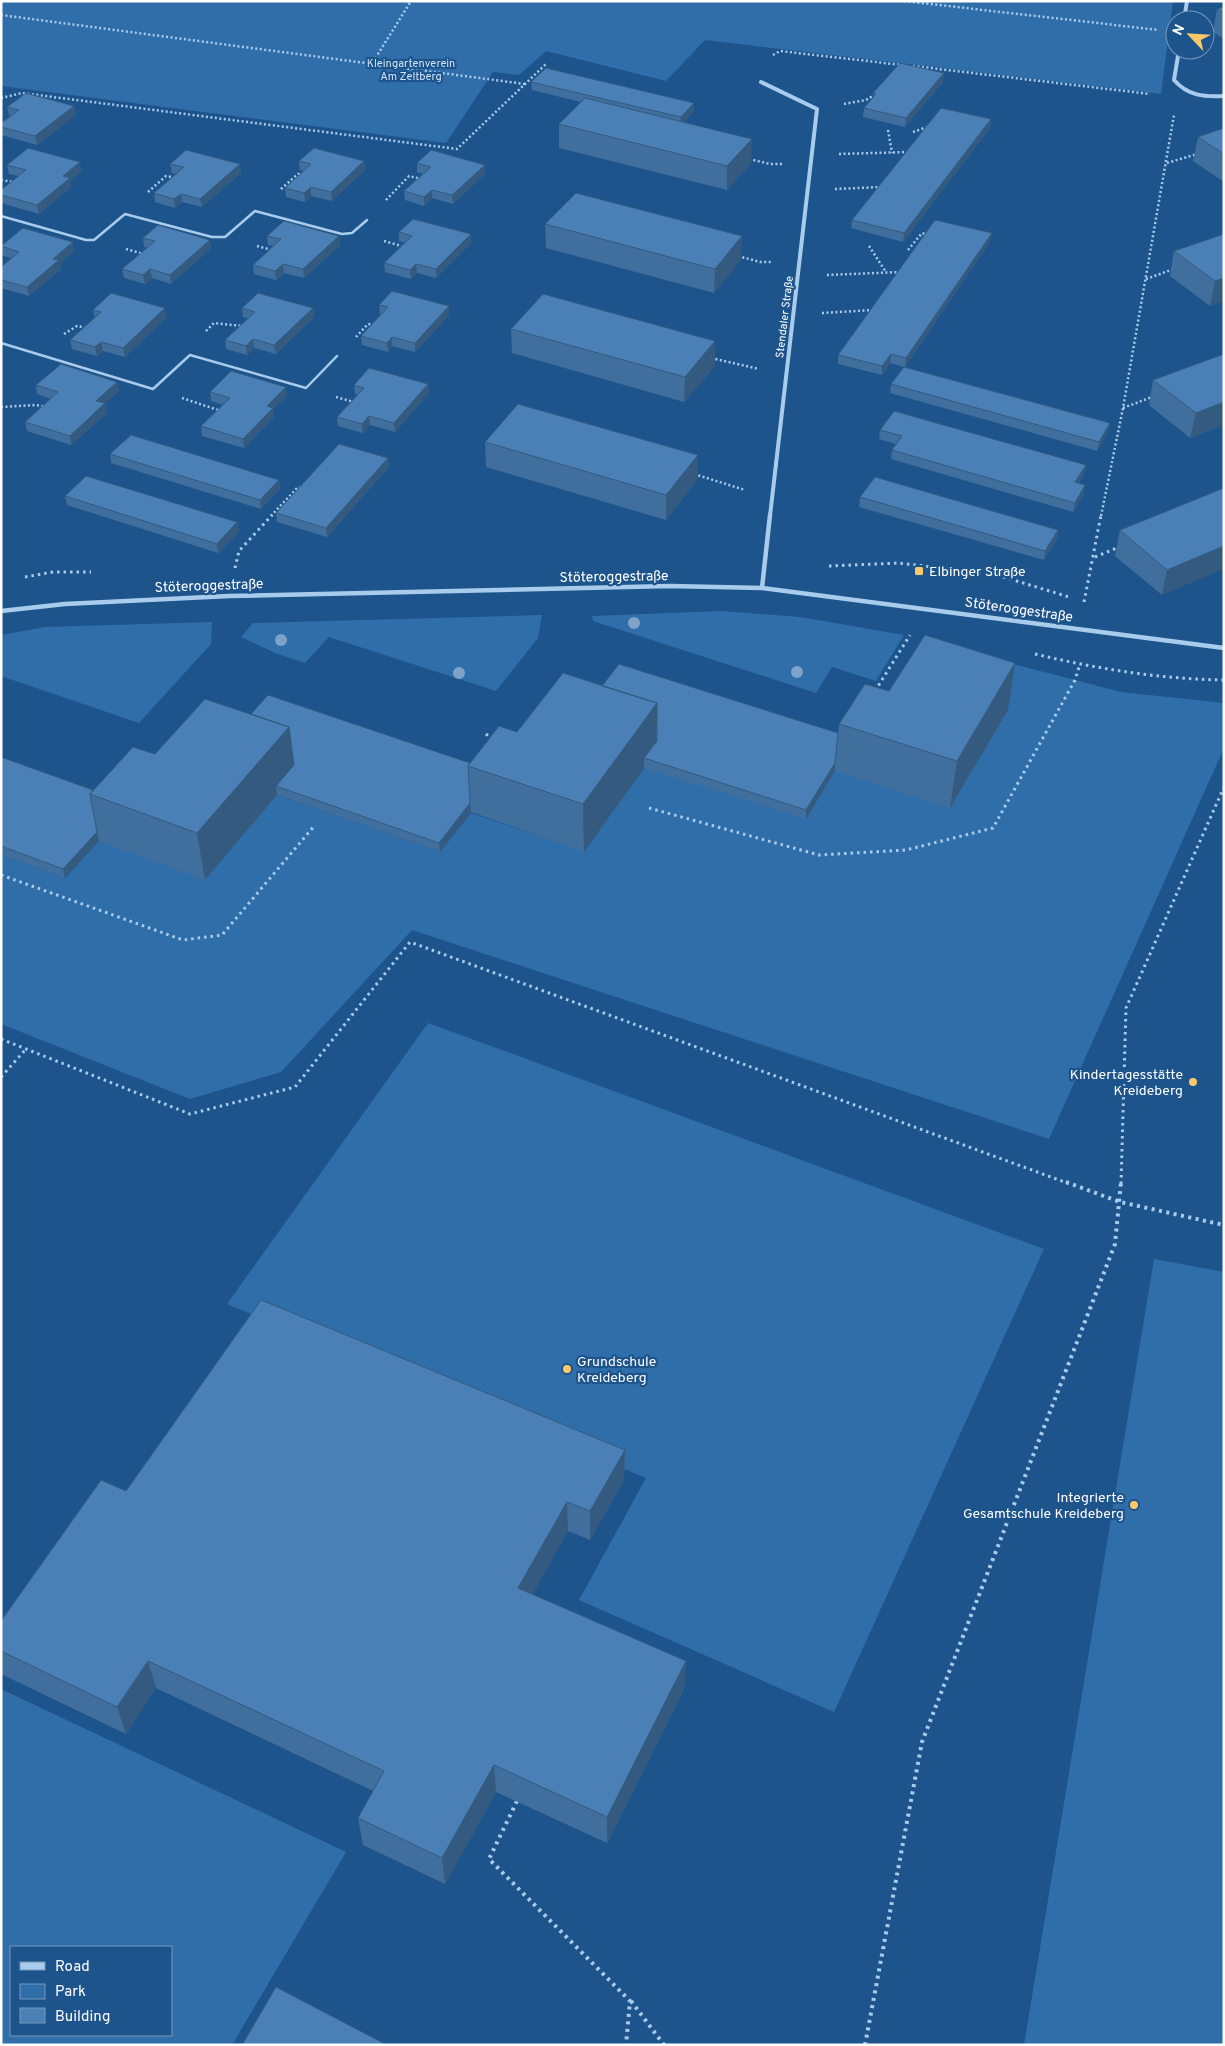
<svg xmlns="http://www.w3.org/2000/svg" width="1225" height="2046" viewBox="0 0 1225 2046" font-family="Overpass,sans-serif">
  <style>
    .green { fill: #306eaa; fill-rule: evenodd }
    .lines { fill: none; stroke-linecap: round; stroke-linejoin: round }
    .path-far2 { stroke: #a9cced; stroke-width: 2.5; stroke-dasharray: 2 2.5; stroke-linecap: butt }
    .path-far1 { stroke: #a9cced; stroke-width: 3; stroke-dasharray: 2.5 4; stroke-linecap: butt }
    .path { stroke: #a9cced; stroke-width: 4; stroke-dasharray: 3 4.5; stroke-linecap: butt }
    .service { stroke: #a9cced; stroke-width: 2.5 }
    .minor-far1 { stroke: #a9cced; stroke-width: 4 }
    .minor { stroke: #a9cced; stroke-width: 4.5 }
    .tree { fill: #7fa3c8 }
    .wall { fill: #406e9d }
    .shaded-wall { fill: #345a7f }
    .building { fill: #4a80b6; stroke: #345a7f }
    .poi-dot { fill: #fcc968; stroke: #1d548c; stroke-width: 2 }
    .labels { text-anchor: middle; stroke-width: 4.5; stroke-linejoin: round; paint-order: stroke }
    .far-park-label { font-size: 11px; fill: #cfe4f9; stroke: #1d548c }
    .far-street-label { font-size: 11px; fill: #fff; stroke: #1d548c }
    .poi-label { font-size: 14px; fill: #fff; stroke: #1d548c; text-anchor: start }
    .street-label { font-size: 14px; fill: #fff; stroke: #1d548c }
  </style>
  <rect width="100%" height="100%" fill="#1d548c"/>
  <path class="green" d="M1,1H1173L1161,94L705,40L666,81L546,51L519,75L493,72L446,143L1,86Z
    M721,611L800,617L904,635L876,681L832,667L816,693L593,621L592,616Z
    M542,615L538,638L496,691L329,637L305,663L275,653L241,637L253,623Z
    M212,622L211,644L139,723L1,676V635L45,627Z
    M944,646L1121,692L1224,703V748L1049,1139L412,930L281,1072L190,1099L1,1024V855L65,878L99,841L277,795L440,852L471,813L584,851L644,768L835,771Z
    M428,1023L1044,1249L834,1712L579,1600L646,1478L227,1304Z
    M1154,1259L1224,1272V2045H1024Z
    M1,1689L346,1852L232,2045H1ZM171,1947V2035H11V1947Z"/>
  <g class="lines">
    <path class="path-far2" d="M904,1L1159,30
      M1,15L525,84
      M773,55L780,51L902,65
      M373,62L411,1
      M913,66L1150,94
      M1,98L22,93L457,149L546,64
      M844,104L866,100L876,94
      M888,130L892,153
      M913,132L927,127
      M839,154L908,152
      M749,159L770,164H782
      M1167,163L1197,154
      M1,180L14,182
      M281,189L298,174L302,175
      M835,189L881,187
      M148,192L166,176L176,178
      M386,200L409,176L421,179
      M384,241L405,247
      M257,246L272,250
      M869,246L886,272
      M126,249L144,254
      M908,250L922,233L929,235
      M738,256L760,262H771
      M827,275L900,272
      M1146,279L1174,269
      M822,313L873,310
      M206,331L214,323L242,326
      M64,334L77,326L88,328
      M356,337L368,324L374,325
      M711,358L759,369
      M336,397L354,402
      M182,398L221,411
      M1,407L36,405L46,407
      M1123,408L1152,397
      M694,474L745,490
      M271,516L298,487L301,488
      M1101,516L1123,408L1174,115"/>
    <path class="path-far1" d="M1095,557L1119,547
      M829,566L899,563L997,575L1069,597
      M235,568L239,551L272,515
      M25,577L53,572H91
      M1084,602L1101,515
      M1035,654C1098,669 1160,679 1224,680
      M875,691L910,635
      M486,734L493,740
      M649,808L819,855L906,850L993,828L1075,680L1080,664
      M1,875L183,940L222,935L315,825
      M1,1039L190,1114L295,1087L410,942L1070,1184
      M1,1077L26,1049
      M1121,1184L1126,1008L1224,787"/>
    <path class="path" d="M1066,1182L1120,1202L1224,1225
      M517,1801L489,1859L630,2001L626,2045
      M631,2001L664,2045
      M865,2045L922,1742L1115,1244L1121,1182"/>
    <path class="service" d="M1,216L86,240H94L125,214L212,237H225L255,211L342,234L352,233L367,220
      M1,343L153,389L190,355L306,388L337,356"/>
    <path class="minor-far1" d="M1184,20L1187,1
      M1179,50L1174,80C1188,96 1204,97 1224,96
      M761,82L817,109L770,516"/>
    <path class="minor" d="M762,588L770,515
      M1,611L65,604L229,596L670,586L762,588L1224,648"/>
  </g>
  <g class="tree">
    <circle cx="634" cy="623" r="6"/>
    <circle cx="281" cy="640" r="6"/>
    <circle cx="797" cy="672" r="6"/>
    <circle cx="459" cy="673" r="6"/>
  </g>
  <path class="wall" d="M1224,7V39L1213,32L1217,9Z
    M944,73L943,82L905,127L863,117L864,108L873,98V93Z
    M531,82L694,103V111L684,122L751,163L727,190L559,148V124L581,102L532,90Z
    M74,106L76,115L37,145L1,135V123L11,116L9,115L7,107Z
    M991,119L990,128L903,242L851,228L852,220Z
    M1224,128V182L1193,161L1198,137Z
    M299,161H364L365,170L332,201L311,196L305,202L286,197L285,188L304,171L300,170Z
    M417,163L485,174L453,204L432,198L424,206L405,200L404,191L423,174L417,172Z
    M170,164H240L241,173L202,207L182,202L175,208L155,202L154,193L176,174L172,173Z
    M7,165L82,171L70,181L71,187L39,214L1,203V190L19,176L9,174Z
    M545,224L741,260L714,293L546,248Z
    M399,232L471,243L436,278L417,273L411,279L385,272L384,263L405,243L399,241Z
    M1224,234V301L1210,306L1170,276L1174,251Z
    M267,236H339L340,245L304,278L284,273L276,280L254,274L253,265L274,246L268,245Z
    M143,238L210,240L211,248L171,284L152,278L145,284L124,278L122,269L148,248L144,247Z
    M990,242L905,367L1110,423L1108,432L1097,451L890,393L891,384L904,367L890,363L882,375L838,364V355Z
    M1,246L74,251L60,263L61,269L29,296L1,288V267L12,258L3,256Z
    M379,305L449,306V315L415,352L392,346L388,352L362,345L361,336L381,314H380Z
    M242,308H313L314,317L276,354L254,348L247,355L226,349L225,340L248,318L243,317Z
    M93,310L167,317L125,357L103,351L97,356L72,349L70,340L95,318Z
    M511,329L715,366L684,402L512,353Z
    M1224,354V425L1190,438L1149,405L1153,380Z
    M117,382L119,391L105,403L107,413L71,445L27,431L25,422L51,399L37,394L36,385Z
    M428,384L429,393L395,432L370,425L363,433L338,426L337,417L358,395L355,394L354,385Z
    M210,392L287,396L273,409L274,417L244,448L202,436L201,426L223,405L211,401Z
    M880,430L1086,465L1084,474L1079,483L1084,494L1073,512L891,459L892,450L896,444L879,439Z
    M485,442L697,480L666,520L486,467Z
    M110,454L279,480L280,489L261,509L111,463Z
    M388,458L389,467L327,537L277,522L276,513Z
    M1224,488L1162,595L1115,556L1120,530Z
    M65,496L237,522L239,532L218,553L67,505Z
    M860,497L1058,530L1057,539L1044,560L859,507Z
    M602,686L838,733L839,724L889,691L1008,710L950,808L835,771L806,819L644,768L584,852L471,812L440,852L277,795L205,880L99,841L65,878L1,855V757L93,790L155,754L251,714L470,763L517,732Z
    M625,1450L624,1480L590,1540L568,1531L532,1594L686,1661L684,1689L607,1843L496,1792L445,1884L363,1845L358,1818L373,1791L156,1688L126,1734L1,1674V1621L126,1491Z"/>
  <path class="shaded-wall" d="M944,73L943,82L905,127L906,118Z
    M694,103V111L680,126L681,117Z
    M74,106L76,115L37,145L35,136Z
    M991,119L990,128L903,242L904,233Z
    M752,139L751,163L727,190V166Z
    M364,161L365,170L332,201L331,192Z
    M80,162L82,171L70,181L71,187L39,214L37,205L63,176Z
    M240,164L241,173L202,207L200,199Z
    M485,165V174L453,204L452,195Z
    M311,187V196L305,202L304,193Z
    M432,190V198L424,206V197Z
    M181,194L182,202L175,208L174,199Z
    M992,233L990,242L905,367L906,358Z
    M471,234V243L436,278V269Z
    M339,236L340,245L304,278L303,269Z
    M742,236L741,260L714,293L715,269Z
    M210,240L211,248L171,284L170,275Z
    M73,242L74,251L60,263L61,269L29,296L27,287L53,259Z
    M283,264L284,273L276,280L275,271Z
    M416,264L417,273L411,279L410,270Z
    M150,269L152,278L145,284L143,275Z
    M1224,278V301L1210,306L1215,281Z
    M449,306V315L415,352V343Z
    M165,308L167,317L125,357L123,348Z
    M313,308L314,317L276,354L274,345Z
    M392,337V346L388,352L387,343Z
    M253,339L254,348L247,355L246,346Z
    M715,341V366L684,402L685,377Z
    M101,342L103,351L97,356L95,347Z
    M891,354L890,363L882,375V366Z
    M117,382L119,391L98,410L96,401Z
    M428,384L429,393L395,432L394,423Z
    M286,387L287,396L273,409L274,417L244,448L243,439L267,406Z
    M1224,402V425L1190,438L1196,413Z
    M105,403L107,413L71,445L70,436Z
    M369,416L370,425L363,433L362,424Z
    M1110,423L1108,432L1097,451L1099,442Z
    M698,455L697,480L666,520V495Z
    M388,458L389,467L327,537L326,528Z
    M1086,465L1084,474L1073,491L1075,482Z
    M279,480L280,489L261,509L260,500Z
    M1085,485L1084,494L1073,512L1075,503Z
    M237,522L239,532L218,553L217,544Z
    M1058,530L1057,539L1044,560L1045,551Z
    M1224,546V569L1162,595L1167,570Z
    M1015,663L1008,710L950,808L957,761Z
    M657,703L656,750L644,758V768L584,852L583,804Z
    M289,727L295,774L276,786L277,795L205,880L197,833Z
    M835,763V771L806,819V810Z
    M470,803L471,812L440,852L439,843Z
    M97,832L99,841L65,878L63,869Z
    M625,1450L624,1480L590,1540V1511Z
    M567,1502L568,1531L520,1617L518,1588Z
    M148,1661L156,1688L126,1734L117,1707Z
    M686,1661L684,1689L607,1843V1817Z
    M494,1765L496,1792L445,1884L442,1858Z"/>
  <path class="building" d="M1224,7V13L1217,9Z
    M900,63L944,73L906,118L864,108L876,94L873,93Z
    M546,68L694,103L681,117L531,82Z
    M26,93L74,106L35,136L1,127V123L19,110L7,107Z
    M585,98L752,139L727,166L559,124Z
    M941,108L991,119L904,233L852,220Z
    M1224,128V154L1198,137Z
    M28,148L80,162L63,176L70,178L37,205L1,195V190L26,170L7,165Z
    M314,148L364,161L331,192L311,187L304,193L285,188L311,164L299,161Z
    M186,150L240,164L200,199L181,194L174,199L154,193L184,167L170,164Z
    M431,150L485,165L452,195L432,190L424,197L404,191L431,167L417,163Z
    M576,193L742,236L715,269L545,224Z
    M413,219L471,234L436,269L416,264L410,270L384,263L412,236L399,232Z
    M935,220L992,233L906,358L891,354L882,366L838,355Z
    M284,221L339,236L303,269L283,264L275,271L253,265L281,239L267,236Z
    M158,225L210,240L170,275L150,269L143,275L122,269L155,241L143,238Z
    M23,228L73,242L53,259L59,260L27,287L1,280V267L19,252L1,246Z
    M1224,234V278L1215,281L1174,251Z
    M392,291L449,306L415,343L392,337L387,343L361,336L388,307L379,305Z
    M111,293L165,308L123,348L101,342L95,347L70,340L101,312L93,310Z
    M258,293L313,308L274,345L253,339L246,346L225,340L255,312L242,308Z
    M543,294L715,341L685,377L511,329Z
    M1224,354V402L1196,413L1153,380Z
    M61,364L117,382L96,401L105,403L70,436L25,422L58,392L36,385Z
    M904,367L1110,423L1099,442L891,384Z
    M369,368L428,384L394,423L369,416L362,424L337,417L364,388L354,385Z
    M231,371L286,387L267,406L273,408L243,439L201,426L230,398L210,392Z
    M518,404L698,455L666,495L485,442Z
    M894,411L1086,465L1075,482L1085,485L1075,503L892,450L902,436L880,430Z
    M131,435L279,480L260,500L110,454Z
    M339,444L388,458L326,528L276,513Z
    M86,476L237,522L217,544L65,496Z
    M875,477L1058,530L1045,551L860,497Z
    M1224,488V546L1167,570L1120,530Z
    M925,635L1015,663L957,761L839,724L865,684L889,691Z
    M619,664L838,733L835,763L806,810L644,758L657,741V703L602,686Z
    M563,673L657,703L583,804L468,766L499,726L517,732Z
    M268,695L470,763L468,766L470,803L439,843L276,786L294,765L289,727L251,714Z
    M205,699L289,727L197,833L90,794L133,747L155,754Z
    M1,757L93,790L90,794L97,832L63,869L1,846Z
    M261,1300L625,1450L590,1511L567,1502L518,1588L686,1661L607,1817L494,1765L442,1858L358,1818L384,1771L148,1661L117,1707L1,1651V1621L101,1480L126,1491Z
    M276,1987L387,2045H242Z"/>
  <g class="poi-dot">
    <rect x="914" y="566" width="10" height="10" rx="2.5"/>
    <circle cx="1193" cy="1082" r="5"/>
    <circle cx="567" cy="1369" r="5"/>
    <circle cx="1134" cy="1505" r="5"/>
  </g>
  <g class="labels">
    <g class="far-park-label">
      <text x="411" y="67">Kleingartenverein<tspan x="411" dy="13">Am Zeltberg</tspan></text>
    </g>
    <g class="far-street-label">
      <text transform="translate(784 317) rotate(-83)" y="4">Stendaler Straße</text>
    </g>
    <g class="poi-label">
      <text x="929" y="576">Elbinger Straße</text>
      <text x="1183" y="1079" text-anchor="end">Kindertagesstätte<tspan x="1183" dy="16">Kreideberg</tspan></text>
      <text x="577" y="1366">Grundschule<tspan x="577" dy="16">Kreideberg</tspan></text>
      <text x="1124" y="1502" text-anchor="end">Integrierte<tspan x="1124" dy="16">Gesamtschule Kreideberg</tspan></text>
    </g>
    <g class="street-label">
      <text transform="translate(614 576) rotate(-1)" y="5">Stöteroggestraße</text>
      <text transform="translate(209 585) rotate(-2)" y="5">Stöteroggestraße</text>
      <text transform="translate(1019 609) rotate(8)" y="5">Stöteroggestraße</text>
    </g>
  </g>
  <rect width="1225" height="2046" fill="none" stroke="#ffffff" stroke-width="5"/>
  <rect x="10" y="1946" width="162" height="90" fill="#1d548c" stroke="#7798ba"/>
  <rect x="20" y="1962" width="25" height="8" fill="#a9cced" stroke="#7798ba"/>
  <text x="55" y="1971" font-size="15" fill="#ffffff">Road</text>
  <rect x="20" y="1984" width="25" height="15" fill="#306eaa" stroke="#7798ba"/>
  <text x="55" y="1996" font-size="15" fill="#ffffff">Park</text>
  <rect x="20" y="2008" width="25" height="15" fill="#4a80b6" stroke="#7798ba"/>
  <text x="55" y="2021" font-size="15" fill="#ffffff">Building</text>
  <g transform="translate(1190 35) rotate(295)"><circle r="24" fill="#1d548c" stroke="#7798ba"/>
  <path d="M0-4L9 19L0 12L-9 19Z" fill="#fcc968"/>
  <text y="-8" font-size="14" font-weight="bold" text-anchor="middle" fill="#ffffff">N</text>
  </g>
</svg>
